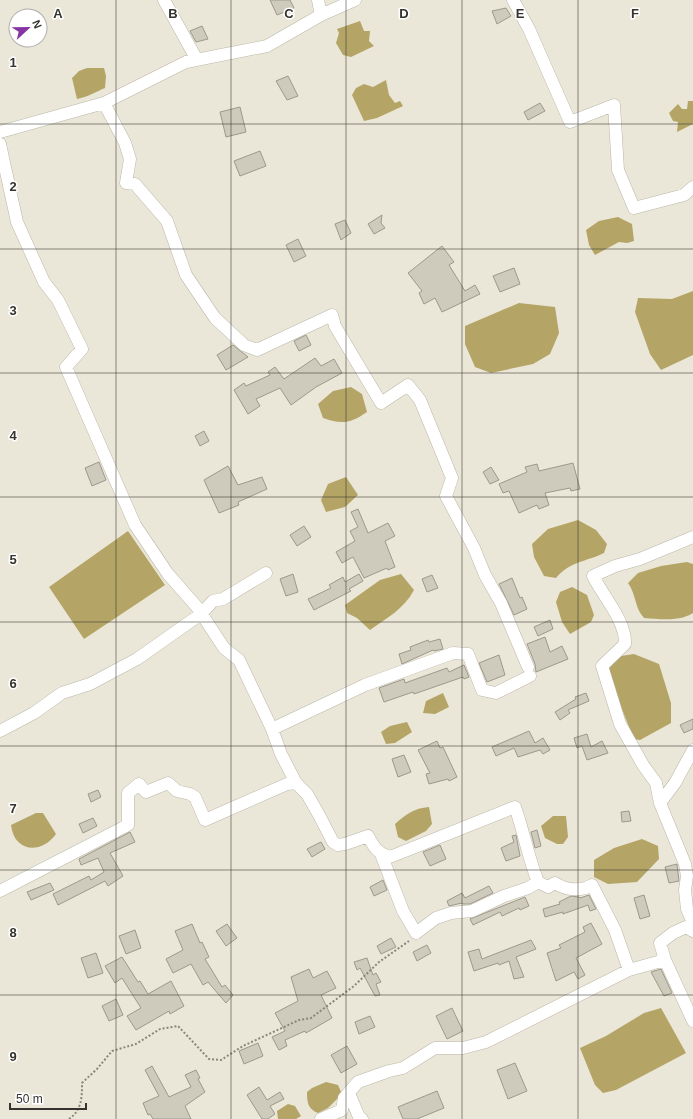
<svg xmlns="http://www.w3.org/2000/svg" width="693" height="1119" viewBox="0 0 693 1119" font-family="Helvetica,sans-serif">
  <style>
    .water { fill: #b4a466 }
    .building { fill: #cecabc; stroke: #9c998b }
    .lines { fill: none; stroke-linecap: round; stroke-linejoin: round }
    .street-casing { stroke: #bab7a8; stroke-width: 13 }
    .path { stroke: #88867b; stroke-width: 2; stroke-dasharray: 2 2; stroke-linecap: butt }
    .street { stroke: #fff; stroke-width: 12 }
    .grid { fill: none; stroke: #35332d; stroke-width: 1; stroke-opacity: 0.55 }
    .grid-label { font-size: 13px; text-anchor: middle; font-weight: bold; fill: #35332d; stroke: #fff; stroke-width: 3; stroke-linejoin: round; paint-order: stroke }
  </style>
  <rect width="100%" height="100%" fill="#ebe7d8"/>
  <path class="water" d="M360,21L364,31H370L369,41L374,46L351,57L343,55L336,43L339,33L337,29Z
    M87,68H104L106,76L105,88C95,92 88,97 77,99L72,78L79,71Z
    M386,80L389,95L395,103L400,101L403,106L377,118L364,121L352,95L356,88L364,84L373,87Z
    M688,101H693V124L677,132L678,122L673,121L669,113L678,104L682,109H687Z
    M618,217L632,224L634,241L627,243L619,242L595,255L589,245L586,230L599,221Z
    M693,291V355L661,370L650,354L635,312L638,298L672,299Z
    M519,303L555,307L559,333L550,354L533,364L491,373L475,367L465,344V326Z
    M351,387L362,394L367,412C351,423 342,425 323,418L318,404L333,391Z
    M346,477L358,495L345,507L326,512L321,500L328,484Z
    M578,520L596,530L607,544L604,553C586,562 570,561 556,578L544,576L534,557L532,544L548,529Z
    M128,531L165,585L84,639L49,587Z
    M687,562L693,564V613C679,622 660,619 644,618C634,607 637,596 628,583L638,573L661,566Z
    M401,574L414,590C404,609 387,618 370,630L357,618L347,613L345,605L380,580Z
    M572,587L587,595L594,615L591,622L570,634L562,622L556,602L560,592Z
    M634,654L659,664L671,703V723L640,740L634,739L608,675L610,663L621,656Z
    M443,693L449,707L435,714L423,713L426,701Z
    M407,722L412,732L395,743L386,744L381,732L390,726Z
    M429,807L432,824L426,831L406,841L398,837L395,824C405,815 414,808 429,807Z
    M36,813H43L56,834C41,855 14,852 11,825Z
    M553,816H566L568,837L563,844H557L545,838L541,826Z
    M642,839L658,846L659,859L637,882L608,884L594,877V860L614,848Z
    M661,1008L686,1053L616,1090L603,1093L595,1085L580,1048L606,1036L644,1013Z
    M326,1082L338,1085L342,1094L328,1108L318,1113C308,1109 307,1103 307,1092L312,1088Z
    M288,1104L295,1106L301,1116L296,1119H278L277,1111Z"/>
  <path class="building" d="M270,0H290L294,8L277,15Z
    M506,8L511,16L497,24L492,11Z
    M202,26L208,39L196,42L190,31Z
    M288,76L298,96L287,100L276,81Z
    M540,103L545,111L528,120L524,112Z
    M240,107L246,132L226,137L220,112Z
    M260,151L266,166L240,176L234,161Z
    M382,215L381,223L385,228L374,234L368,224Z
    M345,220L351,233L341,240L335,224Z
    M298,239L306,256L294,262L286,245Z
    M442,246L454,262L449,265L465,291L475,285L480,294L442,312L435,298L424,304L419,293L422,291L408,273Z
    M514,268L520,284L500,292L493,276Z
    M306,335L311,345L299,351L294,341Z
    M233,345L248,357L226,370L217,355Z
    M315,358L321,366L334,359L342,373L316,387L291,405L280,388L256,399L260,406L248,414L234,390L244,383L246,386L270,375L268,372L275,367L284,379Z
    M204,431L209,441L200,446L195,436Z
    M99,462L106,480L92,486L85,468Z
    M573,463L580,489L571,491L570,488L545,493L549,505L539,509L537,505L519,513L509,491L503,493L499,484L527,472L525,467L537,464L539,471Z
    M228,466L238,485L262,477L267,489L238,502L239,505L219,513L204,480Z
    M491,467L499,480L490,484L483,472Z
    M358,509L368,533L388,523L395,536L385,541L395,567L388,570L387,568L364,578L353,557L342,563L336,552L355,541L350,531L358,527L351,512Z
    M304,526L311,537L297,546L290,535Z
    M293,574L298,592L286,596L280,579Z
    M359,574L363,581L349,589L351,591L314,610L308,599L331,588L329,585L343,577L345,582Z
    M432,575L438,588L427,592L422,579Z
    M512,578L520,598L522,597L527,609L514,615L499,584Z
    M550,620L553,629L538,636L534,627Z
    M545,637L550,652L562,646L568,659L536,672L535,664L527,644Z
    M440,639L443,649L434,651L433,650L402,664L399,654L411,650L410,647L428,640L429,642Z
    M499,655L505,675L487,682L479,663Z
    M464,665L469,677L464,679L463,677L414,694L413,692L384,702L379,688L404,679L405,683L447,668L449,672Z
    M586,693L589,701L568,710L570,713L560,720L555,712L576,699L575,697Z
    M693,719V729L684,733L680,725Z
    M529,731L535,743L543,738L550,750L543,754L540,750L518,757L514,748L496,756L492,747Z
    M587,734L591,747L602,741L608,753L587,760L582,746L577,748L574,738Z
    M437,741L440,748L443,747L457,777L449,781L448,779L429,784L426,774L430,773L418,750Z
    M404,755L411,772L398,777L392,759Z
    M98,790L101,797L91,802L88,794Z
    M629,811L631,821L622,822L621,812Z
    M93,818L97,826L83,833L79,824Z
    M537,830L541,846L535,848L531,832Z
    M130,832L135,842L110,853L123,876L108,886L105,881L58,905L53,894L89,876L91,880L104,872L98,858L81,865L79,859Z
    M516,835L520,856L506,861L501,848L514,842L512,836Z
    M321,842L325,849L312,857L307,849Z
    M440,845L446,859L430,866L423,852Z
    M677,864L679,881L669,883L665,867Z
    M383,880L387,890L374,896L370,887Z
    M50,883L54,890L31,900L27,892Z
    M489,886L493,893L470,904H463L462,903L449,906L447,901L462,893L465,898Z
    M589,895L596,909L590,911L588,905L563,914V912L545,917L543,909L560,904L559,902L571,896L579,897L580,898Z
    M644,895L650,916L640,919L634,898Z
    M525,897L529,906L520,910L519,908L502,916L500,912L473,925L470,919Z
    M591,923L602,944L576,958L585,975L578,979L574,972L556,981L547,953L561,948L559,945L585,932L583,927Z
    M192,924L200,943L202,942L209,957L205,959L222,987L225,985L233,995L226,1003L208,982L203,985L191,964L173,973L166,959L183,950L175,931Z
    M227,924L237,938L226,946L216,931Z
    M135,930L141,948L126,954L119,936Z
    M391,938L396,947L381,954L377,946Z
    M531,940L536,949L516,957L524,977L514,979L509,961L499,965L498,963L474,971L468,952L479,949L482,959Z
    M427,945L431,953L417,961L413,952Z
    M96,953L103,973L88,978L81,958Z
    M122,957L138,982L140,981L148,994L171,981L184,1006L170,1014L169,1011L136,1030L127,1016L141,1008L122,978L115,983L105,966Z
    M367,958L373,975L376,973L381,982L376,984L380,995L375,996L360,968L357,970L354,962Z
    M309,969L313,978L327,971L336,988L321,995L332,1018L306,1033L305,1031L285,1040L287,1046L279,1050L272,1037L285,1031L275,1013L298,1001L291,977Z
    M661,969L672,993L664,996L651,972Z
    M116,999L123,1015L109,1021L102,1006Z
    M452,1008L463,1031L447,1039L436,1016Z
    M370,1016L375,1027L359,1034L355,1022Z
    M258,1043L263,1056L244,1064L239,1051Z
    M347,1046L357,1064L341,1073L331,1055Z
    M515,1063L527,1091L508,1099L497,1070Z
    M152,1066L169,1097L191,1087L185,1075L196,1070L200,1078L198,1079L205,1092L185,1106L191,1119H153L150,1114L148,1115L143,1103L159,1096L145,1070Z
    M259,1087L267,1100L280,1092L284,1099L270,1106L275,1114L268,1119H262L247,1095Z
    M437,1091L444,1108L417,1119H403L398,1107Z"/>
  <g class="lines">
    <defs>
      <path id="street" d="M164,0L197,60
        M318,0L321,15
        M513,0L529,29L570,122L614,105L618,170L634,208L684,195L693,187
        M104,103L125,143L130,159L126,183L135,184L167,221L186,275L215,318L244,345L257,350L332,315L335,326L381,403L408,385L420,400L452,478L446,496L474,548L485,575L501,603L528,667
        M0,132L104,103L186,62L267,46L321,15L355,0
        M0,144L17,222L44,282L58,300L82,349L66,367L135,525L168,574L197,607L224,648L239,660L272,729L281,754L296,783L307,794L319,815L333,842L338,845L345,844L368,836C374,847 377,853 390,857L515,807C524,832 528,857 538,882L548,887L555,883C566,890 580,892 592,885L615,930L629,970
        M693,537L640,559L615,566L593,576C603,596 626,621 625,644L602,666L620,724L643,765L656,783L660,803L685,864L687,876L685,890L687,909L693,923
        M272,729L365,685L453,653L468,654L482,690L496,693L530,676
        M0,731L34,713L62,693L90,684L137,659L201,614L213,601L223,599L266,573
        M660,803L675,783L693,750
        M381,854L403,911L416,933L436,918L451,913L472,911L504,896L528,888L538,882
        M0,891L128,825V793L139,784L146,792L168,783L177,791L190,794L195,797L205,820L287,784L296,783
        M665,960L693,1021
        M349,1093L359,1117L362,1119
        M321,1119L342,1110L344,1098L358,1082L389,1071L403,1068L435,1048H463L486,1042L629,970L665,960L660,943L673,933L686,927L693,931"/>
    </defs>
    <use href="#street" class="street-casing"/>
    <path class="path" d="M69,1119C82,1110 82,1097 82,1083L97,1069L112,1051L136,1044L160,1029L178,1026L209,1059L221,1060L243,1046L299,1020L311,1018L354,986L379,962L409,941"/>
    <use href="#street" class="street"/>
  </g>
  <path class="grid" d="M116,0V1119M231,0V1119M346,0V1119M462,0V1119M578,0V1119M0,124H693M0,249H693M0,373H693M0,497H693M0,622H693M0,746H693M0,870H693M0,995H693"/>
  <g class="grid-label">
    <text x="58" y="18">A</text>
    <text x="173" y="18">B</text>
    <text x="289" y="18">C</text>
    <text x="404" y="18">D</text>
    <text x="520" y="18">E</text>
    <text x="635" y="18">F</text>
    <text x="13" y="67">1</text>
    <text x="13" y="191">2</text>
    <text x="13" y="315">3</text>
    <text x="13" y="440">4</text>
    <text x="13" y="564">5</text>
    <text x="13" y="688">6</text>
    <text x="13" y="813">7</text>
    <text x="13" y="937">8</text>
    <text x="13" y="1061">9</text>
  </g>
  <g transform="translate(28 28) rotate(68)"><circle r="19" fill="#ffffff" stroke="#aeadab"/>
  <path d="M0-3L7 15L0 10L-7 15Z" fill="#8534a4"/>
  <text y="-6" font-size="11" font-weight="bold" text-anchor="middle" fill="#35332d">N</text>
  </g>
  <path d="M10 1103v6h76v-6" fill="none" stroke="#35332d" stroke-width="2"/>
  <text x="16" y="1103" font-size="12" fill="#35332d" stroke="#ffffff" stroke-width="3" paint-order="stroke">50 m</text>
</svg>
